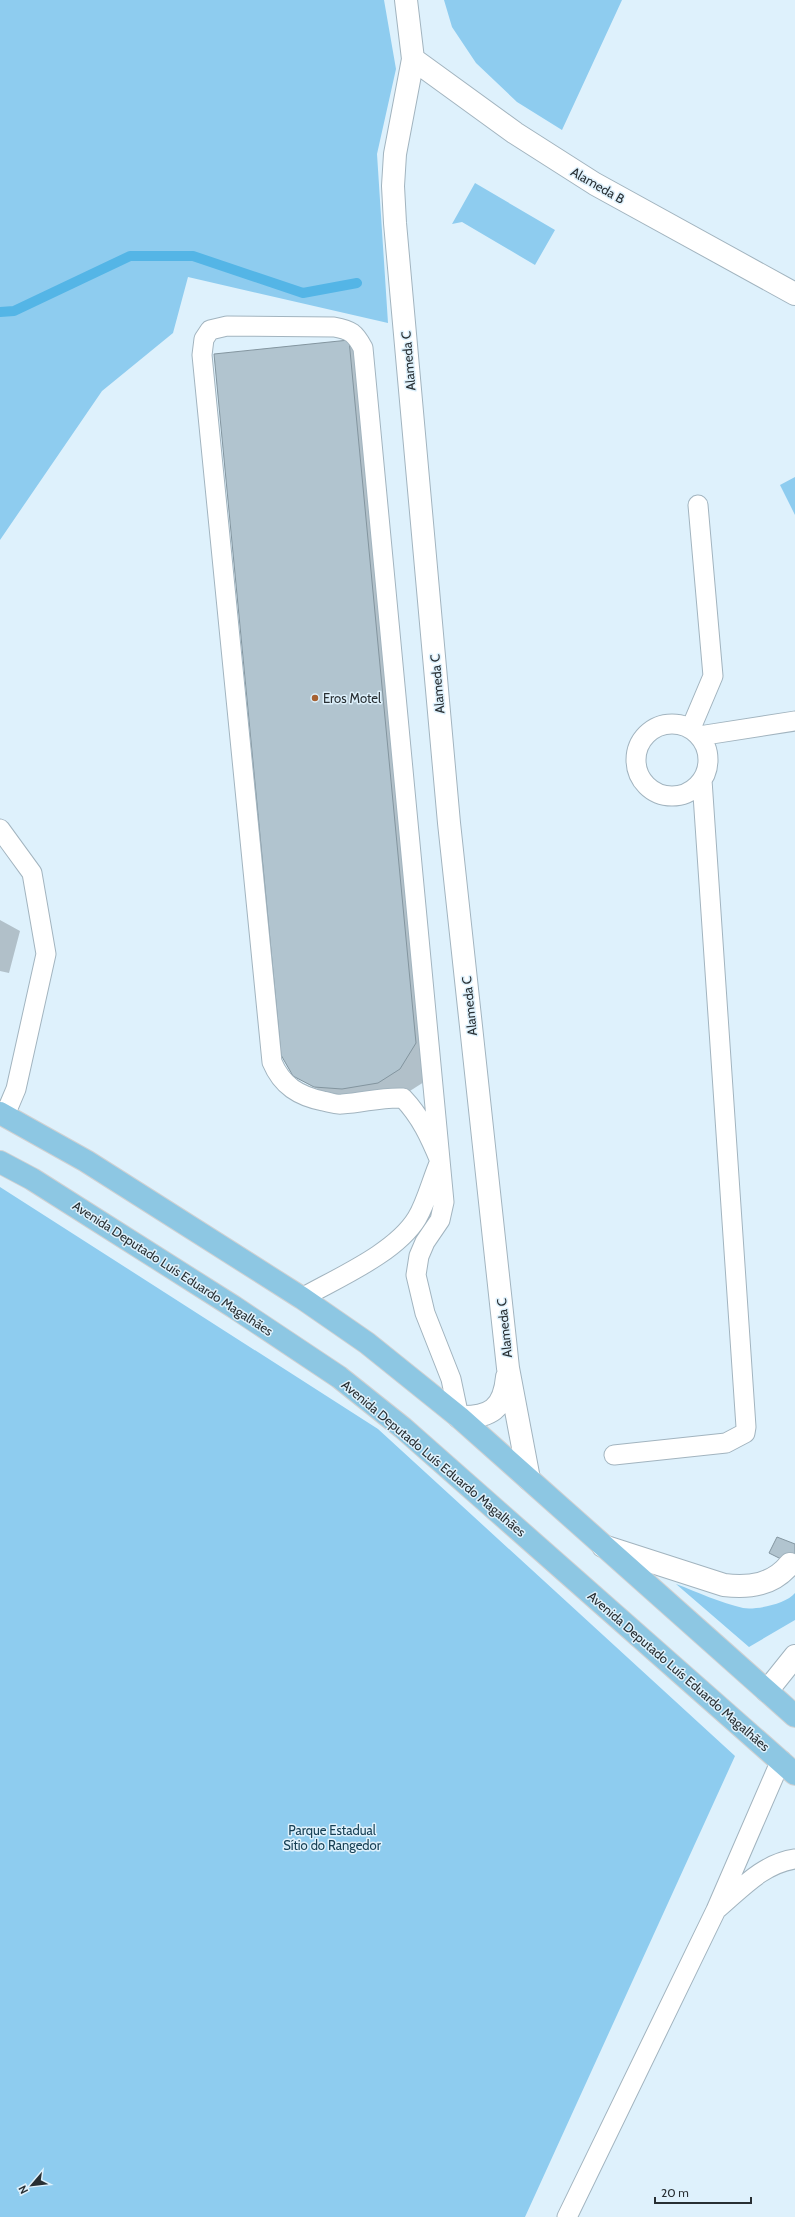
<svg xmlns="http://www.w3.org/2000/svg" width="795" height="2217" viewBox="0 0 795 2217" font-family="Cabin,sans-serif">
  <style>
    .green { fill: #8eccef }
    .shadow { fill: #0003 }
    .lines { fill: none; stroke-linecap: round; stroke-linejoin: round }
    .stream { stroke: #54b5e6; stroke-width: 10 }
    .building { fill: #b1c4cf; stroke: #83959f }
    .service-casing { stroke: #a2b4bf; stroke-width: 21 }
    .minor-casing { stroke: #a2b4bf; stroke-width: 24 }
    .tertiary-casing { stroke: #a2b4bf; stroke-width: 24 }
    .primary-casing { stroke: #d0d1d2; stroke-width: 24 }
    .service { stroke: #fff; stroke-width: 19 }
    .minor { stroke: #fff; stroke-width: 22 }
    .tertiary { stroke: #fff; stroke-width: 22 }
    .primary { stroke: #8dc7e3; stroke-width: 22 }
    .poi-dot { fill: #a66132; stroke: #def1fc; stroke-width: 1.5 }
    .labels { text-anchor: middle; stroke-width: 3; stroke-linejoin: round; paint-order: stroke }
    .street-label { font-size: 13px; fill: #282f33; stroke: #def1fc }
    .poi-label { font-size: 13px; fill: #282f33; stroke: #def1fc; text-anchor: start }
    .park-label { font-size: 13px; fill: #174055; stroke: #def1fc }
  </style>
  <rect width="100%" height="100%" fill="#def1fc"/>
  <path class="green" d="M0,0H384L396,69L377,154L388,323L188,277L173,333L102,391L0,540Z
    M444,0H622L562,130L517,102L476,63L452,27Z
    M475,183L555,230L535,265L462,222L452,224Z
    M795,477V515L780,485Z
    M0,1187L378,1429L735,1756L525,2217H0Z
    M676,1584C697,1592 721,1603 743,1608C757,1610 786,1604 795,1593V1620L749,1647Z"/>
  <path class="shadow" d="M349,341L372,355L424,1082L402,1096L338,1100L294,1076Z
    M0,920L20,931L9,973L0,971Z"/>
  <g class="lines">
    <path class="stream" d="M0,312L14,311L130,256H193L303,293L357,283"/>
  </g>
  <path class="building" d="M349,340L416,1043L400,1069L378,1083L342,1089L314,1087L293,1076L281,1055L214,354Z
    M777,1537L795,1544V1566L769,1553Z"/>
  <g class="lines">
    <defs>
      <path id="service" d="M636 760a36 36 0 1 1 72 0a36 36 0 1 1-72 0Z
        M691,728L713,676L698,505
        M699,736L795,721
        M0,829L32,873L46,954L16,1089L5,1115
        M302,1298C337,1278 396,1253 417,1218C427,1201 432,1179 440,1161C430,1137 421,1117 403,1098C379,1097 364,1103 342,1104C336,1105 329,1102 323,1101C299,1096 282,1086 272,1062L202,355L204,339L210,330L227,326L334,327C351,330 355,333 363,348L444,1202L440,1220L425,1242L419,1256L416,1275L425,1313L451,1379L459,1417
        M614,1455L726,1443L745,1433L746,1427L702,780
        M781,1760L716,1910C741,1889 762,1864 795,1859
        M567,2217L716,1910"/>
      <path id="minor" d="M603,1546L724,1585C750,1588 773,1585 790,1564
        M767,1691L795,1656"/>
      <path id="tertiary" d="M406,0L413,59L395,154L393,186L395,223L449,823L508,1368L529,1479
        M413,59L515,133L595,184L795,294
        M459,1417C490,1418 504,1409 507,1377"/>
      <path id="primary" d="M0,1113L86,1161L302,1298L367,1343L459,1417L795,1716
        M0,1162L32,1179L234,1307L339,1377L403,1428L795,1774"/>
    </defs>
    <use href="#service" class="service-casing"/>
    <use href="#minor" class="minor-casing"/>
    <use href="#tertiary" class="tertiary-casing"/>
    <use href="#primary" class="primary-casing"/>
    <use href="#service" class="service"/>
    <use href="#minor" class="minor"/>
    <use href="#tertiary" class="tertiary"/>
    <use href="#primary" class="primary"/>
  </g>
  <circle class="poi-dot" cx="315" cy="698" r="4"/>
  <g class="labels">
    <g class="street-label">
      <text transform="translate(598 185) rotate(30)" y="5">Alameda B</text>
      <text transform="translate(408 361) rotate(-95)" y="5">Alameda C</text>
      <text transform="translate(437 684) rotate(-95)" y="5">Alameda C</text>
      <text transform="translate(469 1006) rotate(-96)" y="5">Alameda C</text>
      <text transform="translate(173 1268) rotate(33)" y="5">Avenida Deputado Luís Eduardo Magalhães</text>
      <text transform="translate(504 1328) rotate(-96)" y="5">Alameda C</text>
      <text transform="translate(434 1458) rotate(40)" y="5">Avenida Deputado Luís Eduardo Magalhães</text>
      <text transform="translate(679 1671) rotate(41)" y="5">Avenida Deputado Luís Eduardo Magalhães</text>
    </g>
    <g class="poi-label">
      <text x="323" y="703">Eros Motel</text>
    </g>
    <g class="park-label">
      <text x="332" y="1835">Parque Estadual<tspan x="332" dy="15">Sítio do Rangedor</tspan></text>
    </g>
  </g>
  <g transform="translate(32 2185) rotate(242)" stroke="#def1fc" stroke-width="3" paint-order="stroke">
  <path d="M0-3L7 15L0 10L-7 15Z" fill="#282f33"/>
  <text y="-6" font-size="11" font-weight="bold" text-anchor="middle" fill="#282f33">N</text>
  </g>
  <path d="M655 2197v6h96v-6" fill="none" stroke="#282f33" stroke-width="2"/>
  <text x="661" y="2197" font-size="12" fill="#282f33" stroke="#def1fc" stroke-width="3" paint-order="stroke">20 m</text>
</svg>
